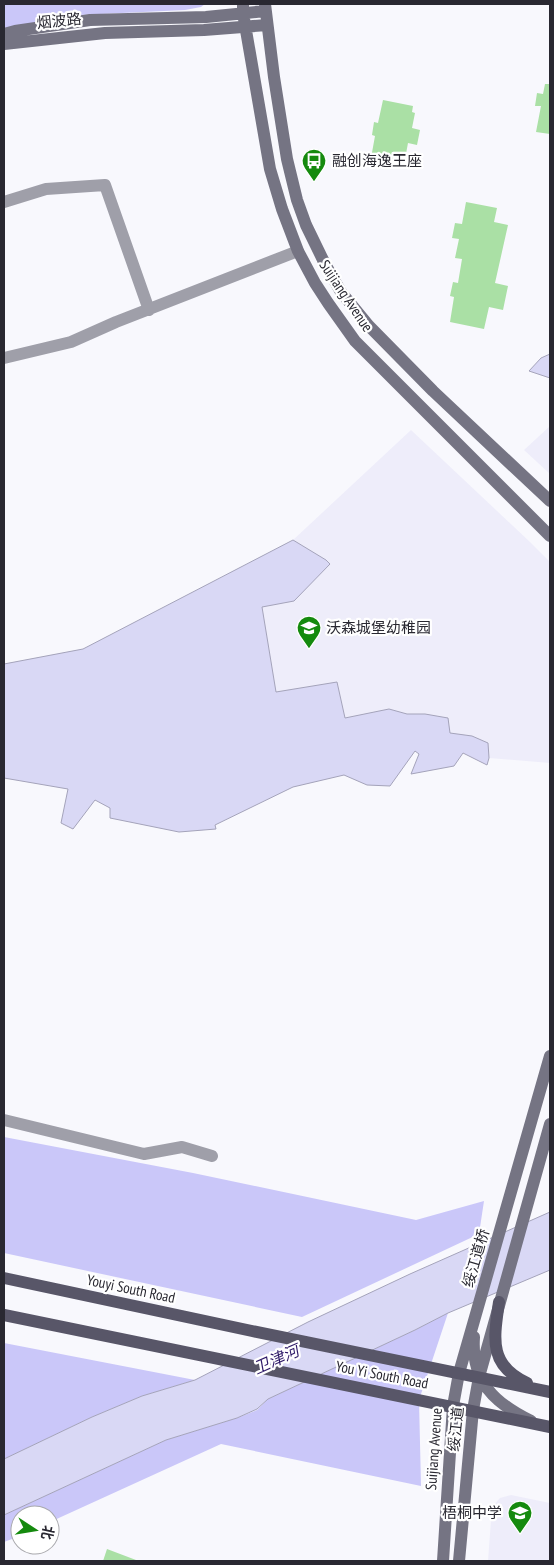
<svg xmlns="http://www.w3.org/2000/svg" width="554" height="1565" viewBox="0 0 554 1565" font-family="'PT Sans Narrow','Noto Sans SC',sans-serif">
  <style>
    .built { fill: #eeedfa }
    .green { fill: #cac7f9 }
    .water { fill: #d9d8f5; stroke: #a4a3ba }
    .building { fill: #aae0a5 }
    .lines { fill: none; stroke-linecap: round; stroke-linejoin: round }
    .minor { stroke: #9f9fa9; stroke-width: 12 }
    .secondary { stroke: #757483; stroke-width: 12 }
    .primary { stroke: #585668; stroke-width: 12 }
    .labels { text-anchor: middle; stroke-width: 4.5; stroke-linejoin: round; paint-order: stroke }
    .street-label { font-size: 15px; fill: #292831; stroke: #fff }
    .poi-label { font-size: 15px; fill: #292831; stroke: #fff; text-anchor: start }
    .water-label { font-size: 16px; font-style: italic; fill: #2d1867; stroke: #fff }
  </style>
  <rect width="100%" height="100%" fill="#f8f8fd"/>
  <path class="built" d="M550,426V474L524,450Z
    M411,430L530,542L550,562V763L489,758L488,743L450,733L425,714H407L389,709L345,718L337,682L276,692L262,607L294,601L326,560L293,540Z
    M511,1495L550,1503V1561H488L492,1507L500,1498Z"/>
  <path class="green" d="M4,4H205L201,7L185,10L80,15L4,29Z
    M4,1137L193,1173L416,1220L484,1201L479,1234L302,1317L4,1253Z
    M448,1313L419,1400L421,1486L221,1444L50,1522V1515H20V1536L4,1542V1515L166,1440L237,1418L257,1410L268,1399L415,1330Z
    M4,1343L195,1380L142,1396L92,1417L4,1459Z"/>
  <path class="water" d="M550,354V378L529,371L541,358Z
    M293,540L326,560L330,564L294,601L262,607L276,692L337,682L345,718L389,709L407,714H425L448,718L450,733L472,736L488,743L489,758L487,765L463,753L454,766L411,774L419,754L415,751L390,786L367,785L344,775L293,787L215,825L216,829L179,832L110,818V808L95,800L73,829L61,823L68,789L4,778V664L83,649Z
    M550,1212V1270L448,1313L415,1330L268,1399L257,1409L237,1418L166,1440L4,1515V1459L92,1417L142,1396L195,1380L308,1322L410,1274Z"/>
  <path class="building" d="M545,84H550V134L536,132L541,106H535L537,93L543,94Z
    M383,100L413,106L412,112L415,113L412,128L420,130L417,145L408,143L405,159L402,158L401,164L371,158L375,136L372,135L374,122L378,123Z
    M466,202L497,208L494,222L508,225L495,283L508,286L503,310L489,307L484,329L450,322L454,297L450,296L453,282L458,283L462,259L455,258L459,239L452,238L455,223L462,224Z
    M107,1549L136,1560V1561H103Z"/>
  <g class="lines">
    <path class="minor" d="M4,202L46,189L105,185L149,310
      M4,358L71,342L116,322L298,251
      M4,1120L144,1154L182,1147L212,1156"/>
    <path class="secondary" d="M243,4V13L270,169L282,209L298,251L315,283L328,303L355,341L550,536
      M265,4L274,77L287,159L297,200L306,225L325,264L341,292L369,326L433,391L550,501
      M4,34L15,31L90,20L206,17L265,11
      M4,44L105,33L204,30L267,25
      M474,1337C471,1381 494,1403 531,1421
      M443,1561L453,1406L459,1373L550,1056
      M459,1561L473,1410L479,1377L550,1124"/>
    <path class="primary" d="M4,1278L252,1331L550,1392
      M499,1302C494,1338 488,1365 527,1383
      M4,1315L550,1427"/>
  </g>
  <defs>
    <symbol id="bus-pin" viewBox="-11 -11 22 30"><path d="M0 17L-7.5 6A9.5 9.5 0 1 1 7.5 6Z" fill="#158a0e" stroke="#fff"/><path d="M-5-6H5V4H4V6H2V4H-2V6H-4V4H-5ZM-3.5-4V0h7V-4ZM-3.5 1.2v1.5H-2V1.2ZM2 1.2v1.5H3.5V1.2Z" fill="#fff"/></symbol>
    <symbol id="school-pin" viewBox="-11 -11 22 30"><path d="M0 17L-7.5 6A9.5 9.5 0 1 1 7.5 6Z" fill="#158a0e" stroke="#fff"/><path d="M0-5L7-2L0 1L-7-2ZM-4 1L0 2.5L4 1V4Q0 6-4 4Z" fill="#fff"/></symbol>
  </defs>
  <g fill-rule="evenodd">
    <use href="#bus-pin" x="300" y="147" width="28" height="38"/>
    <use href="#school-pin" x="295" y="614" width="28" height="38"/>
    <use href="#school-pin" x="506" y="1499" width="28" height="38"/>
  </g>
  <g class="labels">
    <g class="street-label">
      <text transform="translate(59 21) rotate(-6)" y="5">烟波路</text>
      <text transform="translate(346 296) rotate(56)" y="5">Suijiang Avenue</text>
      <text transform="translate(476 1258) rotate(-74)" y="5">绥江道桥</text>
      <text transform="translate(131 1289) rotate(12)" y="5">Youyi South Road</text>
      <text transform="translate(382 1375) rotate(11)" y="5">You Yi South Road</text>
      <text transform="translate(456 1429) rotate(-84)" y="5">绥江道</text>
      <text transform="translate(434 1449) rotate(-86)" y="5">Suijiang Avenue</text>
    </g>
    <g class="poi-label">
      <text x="332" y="166">融创海逸王座</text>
      <text x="326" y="633">沃森城堡幼稚园</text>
      <text x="502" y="1518" text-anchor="end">梧桐中学</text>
    </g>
    <g class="water-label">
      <text transform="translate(276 1359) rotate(-24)" y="6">卫津河</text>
    </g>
  </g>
  <rect width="554" height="1565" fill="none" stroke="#292831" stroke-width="10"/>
  <g transform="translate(35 1530) rotate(102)"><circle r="24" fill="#ffffff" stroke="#a9a9ad"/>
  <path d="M0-4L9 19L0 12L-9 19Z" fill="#158a0e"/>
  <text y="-8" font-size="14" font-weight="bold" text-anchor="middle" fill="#292831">北</text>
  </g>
</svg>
